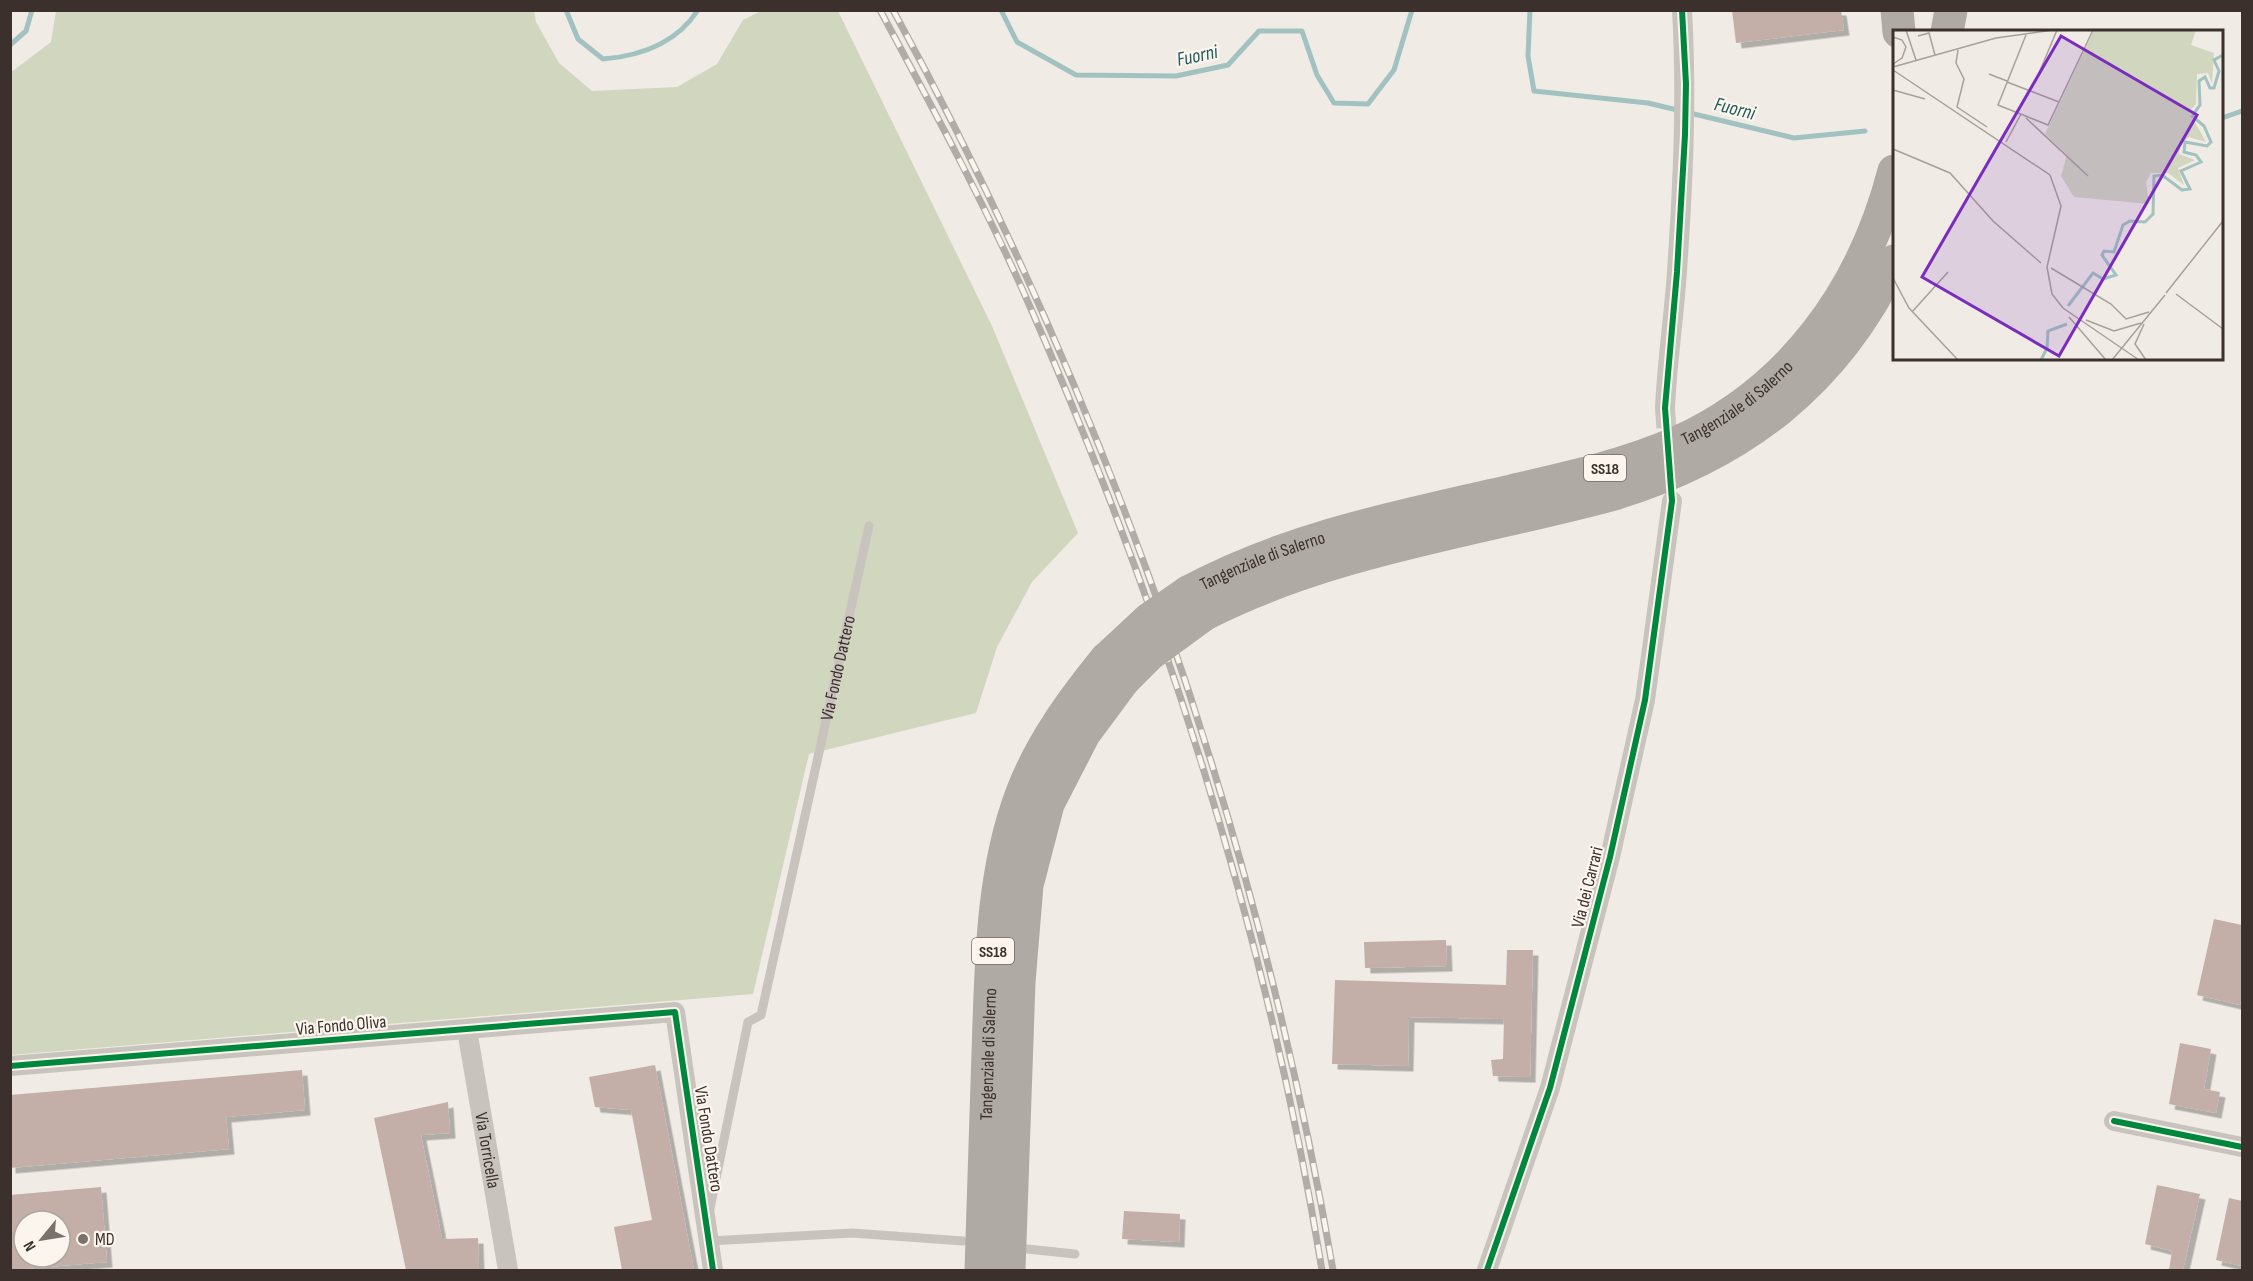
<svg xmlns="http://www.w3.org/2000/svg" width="2253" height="1281" viewBox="0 0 2253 1281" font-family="'Sofia Sans Condensed',sans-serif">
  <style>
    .green { fill: #d1d6bf }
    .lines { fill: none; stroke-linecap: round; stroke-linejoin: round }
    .stream { stroke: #a1c2c1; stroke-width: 5 }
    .building { fill: #c3afa7; fill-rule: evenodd; filter: url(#shadow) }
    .street-tunnel { stroke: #ccc6c0; stroke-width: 20; stroke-dasharray: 20 10; stroke-linecap: butt }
    .lane { stroke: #c9c3be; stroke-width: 9 }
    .street { stroke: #c9c3be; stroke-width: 20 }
    .highway { stroke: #afaaa4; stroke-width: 33 }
    .rail-casing { stroke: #b1aca8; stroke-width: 7 }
    .rail { stroke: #fbf5ee; stroke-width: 4.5; stroke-dasharray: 14; stroke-linecap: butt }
    .highway-bridge { stroke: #afaaa4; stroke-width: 33 }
    .cycleway-casing { stroke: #fbf5ee; stroke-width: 10 }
    .cycleway { stroke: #00873e; stroke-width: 6 }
    .poi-dot { fill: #7a716c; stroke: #fbf5ee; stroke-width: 2 }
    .labels { text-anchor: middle; stroke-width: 4.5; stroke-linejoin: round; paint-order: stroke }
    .shield { fill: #fbf5ee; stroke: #756b66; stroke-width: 1.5 }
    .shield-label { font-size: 16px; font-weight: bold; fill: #3b302b }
    .street-label { font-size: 18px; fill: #3b302b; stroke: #fbf5ee }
    .poi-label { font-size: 18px; fill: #3b302b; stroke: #fbf5ee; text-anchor: start }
    .water-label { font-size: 20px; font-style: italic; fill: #1f5a5e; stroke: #fbf5ee }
    .inset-river { fill: none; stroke: #a1c2c1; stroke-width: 3 }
    .inset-road { fill: none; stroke: #a8a09b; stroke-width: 1.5 }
    .view { fill: #7b2cbf; fill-opacity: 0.15; stroke: #7b2cbf; stroke-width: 3 }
    .inset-edge { fill: none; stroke: #3b302b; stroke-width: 3 }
  </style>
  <defs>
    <filter id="shadow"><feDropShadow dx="5.5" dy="5.5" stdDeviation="0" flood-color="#0004"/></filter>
  </defs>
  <rect width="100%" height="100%" fill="#f0ebe5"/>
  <path class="green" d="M56,11H534L536,22L559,63L592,91L677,87L717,64L743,20L761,11H838L992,326L1078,533L1032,582L997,647L976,713L809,754L753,994L11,1055L10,73L51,42Z"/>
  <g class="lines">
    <path class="stream" d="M566,10L578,39L603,59C641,56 676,44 698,10
      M1001,10L1017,42L1076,75L1176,76L1228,65L1259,31H1302L1317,75L1334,103L1368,104L1394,70L1412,10
      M1530,10L1528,56L1534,91L1648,103L1794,138L1865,131
      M10,45L26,31L32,10
      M2222,118L2242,111"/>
  </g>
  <path class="building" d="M1732,10H1841L1844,30L1736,43Z
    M2214,919L2242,925V992L2240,1005L2197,995Z
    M1446,940L1447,966L1365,968L1364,942Z
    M1507,950H1533L1530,1077L1493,1076L1491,1060L1503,1059L1504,1019L1409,1017L1408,1066L1332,1064L1335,980L1506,985Z
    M2180,1043L2211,1049L2204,1089L2220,1092L2216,1113L2169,1104Z
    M655,1065L694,1270H622L614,1227L652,1220L631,1110L595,1107L589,1077Z
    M302,1070L305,1110L226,1117L229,1149L10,1168V1095Z
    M448,1102L450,1133L421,1135L442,1239L478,1238L479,1270H406L374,1118Z
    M2157,1185L2200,1194L2183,1270H2169L2172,1251L2145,1244Z
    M101,1187L107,1262L10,1270V1195ZM24,1221H60V1257H24Z
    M2229,1198L2242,1201V1266L2216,1260Z
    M1124,1211L1180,1214L1179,1242L1122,1239Z"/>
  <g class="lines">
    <path class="street-tunnel" d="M1665,408L1668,453"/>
    <g class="lane">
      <path id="s1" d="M710,1208L748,1022L761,1015L869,526"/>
      <path d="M709,1241L852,1233L963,1241"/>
      <path d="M1027,1249L1075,1254"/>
    </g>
    <g class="street">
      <path d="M1665,408C1667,362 1674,317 1677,271C1683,184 1687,98 1682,10"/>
      <path id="s2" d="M467,1030L508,1270"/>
      <path d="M10,1066L675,1012L713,1270"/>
      <path d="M2114,1121L2242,1147"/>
      <path d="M1487,1270L1550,1088L1610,857L1645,700L1672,501"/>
    </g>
    <g class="highway">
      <path d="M1897,10L1899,32"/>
      <path d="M1947,32L1951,10"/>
      <path id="s3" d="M1188,592C1288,538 1401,516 1511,491C1567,478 1623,466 1676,443C1791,391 1863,291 1894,171"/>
      <path d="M1205,614C1333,549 1477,531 1614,494C1742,455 1836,383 1894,261"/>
      <path id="s4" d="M981,1270C983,1198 986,1125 988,1053C991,967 991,874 1022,793C1041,743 1072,701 1106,659"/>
      <path d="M1009,1270L1019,982L1027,885L1048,804L1084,734L1124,680"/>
    </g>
    <defs>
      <path id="rail" d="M880,10C930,103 981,197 1024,293C1162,604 1267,934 1322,1270
        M893,10C1108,403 1257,829 1333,1270"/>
    </defs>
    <use href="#rail" class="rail-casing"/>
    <use href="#rail" class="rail"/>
    <path class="highway-bridge" d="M1106,659L1149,619L1188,592
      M1124,680L1149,655L1205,614"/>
    <defs>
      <path id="cycleway" d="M10,1066L675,1012L713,1270
        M2114,1121L2242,1147
        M1487,1270L1550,1088L1610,857L1645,700L1672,501L1665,408L1677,272L1685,135L1686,84L1682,10"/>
    </defs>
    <use href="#cycleway" class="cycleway-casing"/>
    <use href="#cycleway" class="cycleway"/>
  </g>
  <circle class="poi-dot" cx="83" cy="1239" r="6"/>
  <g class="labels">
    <g class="shield">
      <rect x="1584" y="455" width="42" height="26" rx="4.5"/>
      <rect x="972" y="938" width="42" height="26" rx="4.5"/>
    </g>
    <g class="shield-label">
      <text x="1605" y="474">SS18</text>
      <text x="993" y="957">SS18</text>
    </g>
    <g class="street-label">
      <text dy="6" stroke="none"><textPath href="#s3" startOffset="585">Tangenziale di Salerno</textPath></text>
      <text dy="6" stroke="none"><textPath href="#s3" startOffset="81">Tangenziale di Salerno</textPath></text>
      <text dy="6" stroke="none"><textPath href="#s1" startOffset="560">Via Fondo Dattero</textPath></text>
      <text transform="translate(1587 887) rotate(-76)" y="6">Via dei Carrari</text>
      <text transform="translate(341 1025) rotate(-5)" y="6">Via Fondo Oliva</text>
      <text dy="6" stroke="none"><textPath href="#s4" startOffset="216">Tangenziale di Salerno</textPath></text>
      <text transform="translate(709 1139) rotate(81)" y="6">Via Fondo Dattero</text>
      <text dy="6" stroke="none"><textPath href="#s2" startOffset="122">Via Torricella</textPath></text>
    </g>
    <g class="poi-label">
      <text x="95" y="1245">MD</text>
    </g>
    <g class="water-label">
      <text transform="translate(1197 55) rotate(-12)" y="7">Fuorni</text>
      <text transform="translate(1735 108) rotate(14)" y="7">Fuorni</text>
    </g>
  </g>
  <g transform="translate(1893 30)">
    <rect width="330" height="330" fill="#f0ebe5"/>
    <path d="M201,0H303L298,15L321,23L319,53L315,43L304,44L303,74L296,82L313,112L296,107L288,113L286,124L302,130L285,138L291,155L275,143H258L253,152L256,174L181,167L168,146L174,125L152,104Z" fill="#d1d6bf"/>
    <path class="inset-river" d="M175,276L200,243L210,249L223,245L209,225L211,221L221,222L230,195L237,191L252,192L260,184L261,146L269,145L289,160L297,159L288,141L308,132L303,125L291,122L292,112L314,116L318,112L311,96L299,86L307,75L306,51L312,47L317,58H321L326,41L321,30L330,25M148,330L154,318L155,301L174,294"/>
    <path class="inset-road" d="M13,0L23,30M133,5L105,75L155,95L200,0M25,6L36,3L42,25M0,7L9,10L13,17L9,28L0,34M65,20L63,33L71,49L64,77L94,97M0,37L103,8L160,0M0,40L157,145L168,176L154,237L159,264L170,278L246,330M146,43L164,0M96,44L114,51M114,52L166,72M0,60L32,69M133,88L195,146M113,112L128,84M0,119L57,143L100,191L148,233M158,238L218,274L233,289L256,282M0,248L16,278L65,330M273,263L330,191M283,264L330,299M19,282L55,242M176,287L213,330M193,290L221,301L248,293M251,294L242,314L253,330M219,330L272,265"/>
    <path class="view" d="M168,6L304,85L166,326L29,247Z"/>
    <rect width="330" height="330" class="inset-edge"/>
  </g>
  <rect width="2253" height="1281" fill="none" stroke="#3b302b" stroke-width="24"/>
  <g transform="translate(42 1239) rotate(240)"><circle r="28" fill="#fbf5ee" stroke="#aea6a0" stroke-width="1.5"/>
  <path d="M0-4.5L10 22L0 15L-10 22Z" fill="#7a716c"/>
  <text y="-9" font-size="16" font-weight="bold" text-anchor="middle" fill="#3b302b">N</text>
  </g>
</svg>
